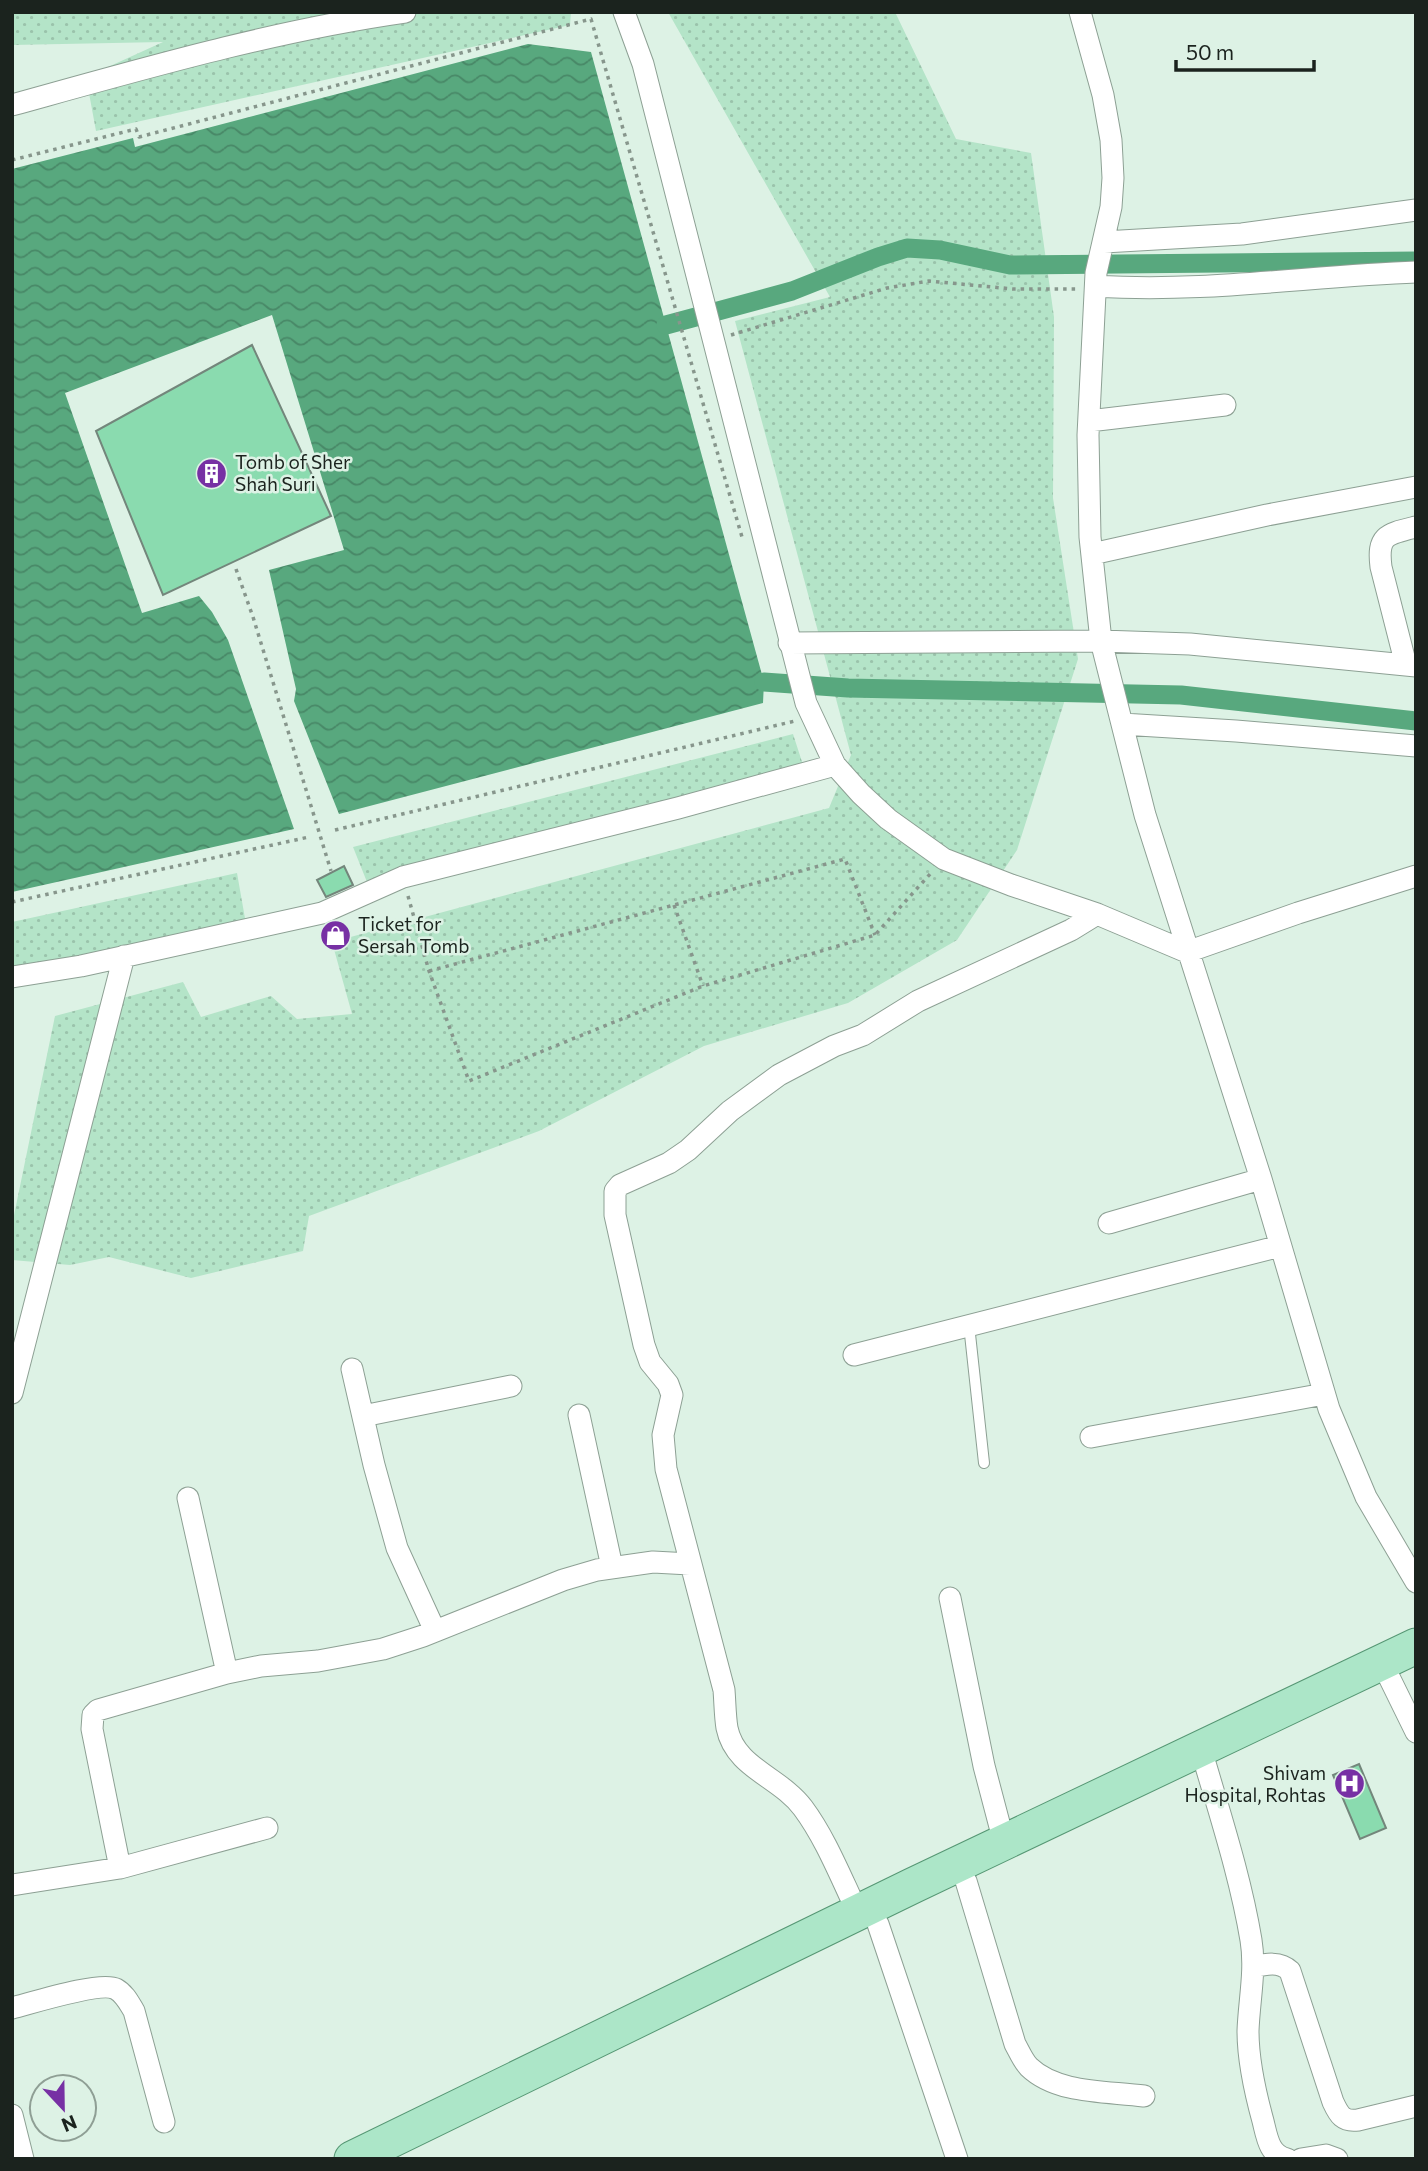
<svg xmlns="http://www.w3.org/2000/svg" width="1428" height="2171" viewBox="0 0 1428 2171" font-family="Commissioner,sans-serif">
  <style>
    .grass { fill: url(#grass-dots) }
    .water { fill: url(#water-waves) }
    .lines { fill: none; stroke-linecap: round; stroke-linejoin: round }
    .canal { stroke: #58a87e; stroke-width: 19 }
    .building { fill: #8adbaf; stroke: #73867b; stroke-width: 2 }
    .lane-casing { stroke: #8da094; stroke-width: 12 }
    .street-casing { stroke: #8da094; stroke-width: 23 }
    .primary-casing { stroke: #569774; stroke-width: 37 }
    .path { stroke: #87968c; stroke-width: 3.5; stroke-dasharray: 3.5 5; stroke-linecap: butt }
    .lane { stroke: #fff; stroke-width: 10 }
    .street { stroke: #fff; stroke-width: 21 }
    .primary { stroke: #ace6c8; stroke-width: 35 }
    .labels { text-anchor: middle; stroke-width: 5; stroke-linejoin: round; paint-order: stroke }
    .poi-label { font-size: 19px; fill: #1b231e; stroke: #ddf2e5; text-anchor: start }
  </style>
  <defs>
    <pattern id="grass-dots" width="8" height="8" patternUnits="userSpaceOnUse" patternTransform="scale(1.75)"><rect width="8" height="8" fill="#b4e4c8"/><path d="M2 2h.1M6 6h.1" fill="none" stroke="#9ac3ab" stroke-width="1.8" stroke-linecap="round"/></pattern>
    <pattern id="water-waves" width="16" height="10" patternUnits="userSpaceOnUse" patternTransform="scale(1.75)"><rect width="16" height="10" fill="#58a87e"/><path d="M0 5q4-4 8 0t8 0" fill="none" stroke="#488867"/></pattern>
  </defs>
  <rect width="100%" height="100%" fill="#ddf2e5"/>
  <path class="grass" d="M12,12H571L570,25L96,131L86,77L163,42L12,45Z
    M668,12H895L956,139L1031,153L1054,317L1053,498L1078,659L1017,850L957,940L848,1003L704,1046L539,1131L309,1216L303,1251L191,1278L109,1257L70,1265L12,1260V1225L55,1016L183,982L201,1017L271,996L297,1019L352,1014L332,942L829,808L851,755L735,321L830,297Z
    M793,734L804,768L371,892L353,847Z
    M237,873L246,924L12,968V922Z"/>
  <path class="water" d="M528,44L591,52L764,682L763,703L339,814L294,701L296,689L269,570L344,550L272,315L65,393L142,613L199,596L212,612L228,640L294,829L12,892V169L133,138L135,147Z"/>
  <g class="lines">
    <path class="canal" d="M666,325L792,291L878,257L907,248L940,250L1010,265L1416,261
      M764,682L848,688L1181,695L1416,721"/>
  </g>
  <path class="building" d="M252,345L331,516L163,595L96,431Z
    M344,866L353,885L326,897L317,880Z
    M1359,1764L1386,1828L1360,1839L1333,1775Z"/>
  <g class="lines">
    <defs>
      <path id="lane" d="M969,1325L984,1463"/>
      <path id="street" d="M624,12L643,64L806,703L835,765L861,794L888,819L944,859L1011,885L1097,914L1187,952L1298,913L1416,876
        M1080,12L1103,95L1111,140L1113,178L1111,207L1096,273L1088,435L1090,537L1101,641L1145,815L1261,1179L1329,1409L1366,1497L1416,1582
        M12,105C142,69 272,31 405,12
        M1104,242L1242,234L1416,210
        M1096,286C1203,293 1308,276 1416,272
        M1089,421L1225,405
        M1092,554L1267,515L1416,487
        M789,643L1101,641L1190,644L1416,666
        M1406,665L1381,567C1377,535 1387,534 1416,527
        M1122,724L1236,731L1416,746
        M12,977L81,966L322,913L403,877L678,808L835,765
        M1109,1223L1261,1179
        M854,1355L1280,1246
        M352,1369L374,1465L397,1548L435,1631
        M12,1393L124,956
        M579,1415L612,1567
        M363,1416L511,1386
        M1091,1437L1324,1394
        M188,1498L227,1673
        M950,1598L984,1766L1004,1842
        M1388,1675L1416,1732
        M1205,1763C1222,1821 1241,1880 1251,1940C1256,1970 1249,2001 1248,2031C1248,2061 1255,2092 1263,2121C1267,2137 1269,2155 1287,2159
        M120,1868L92,1729L93,1715L98,1710L227,1673L261,1666L318,1661L383,1649L423,1636L563,1580L597,1570L653,1562L690,1564
        M966,1881L1015,2044C1019,2051 1023,2061 1029,2067C1057,2094 1107,2091 1144,2096
        M12,1885L120,1868L267,1828
        M858,1913C841,1878 826,1839 803,1808C780,1777 735,1768 727,1728C725,1716 725,1702 724,1690L666,1469L663,1435L672,1395L668,1384L650,1362L644,1345L615,1215V1191L620,1185L669,1163L688,1150L730,1111L779,1075L834,1046L863,1035L918,1001L1071,930L1097,914
        M878,1924L957,2159
        M1253,1967C1266,1964 1280,1961 1290,1971L1333,2102C1339,2115 1343,2122 1358,2120L1416,2106
        M12,2008C32,2003 101,1981 116,1989C125,1994 129,2003 134,2011L164,2122
        M12,2115L23,2159
        M1301,2159L1326,2155L1337,2159"/>
      <path id="primary" d="M352,2159L912,1886L1416,1646"/>
    </defs>
    <use href="#lane" class="lane-casing"/>
    <use href="#street" class="street-casing"/>
    <use href="#primary" class="primary-casing"/>
    <path class="path" d="M12,160L136,129L139,137L591,19L742,537
      M731,335L887,288L929,281L1013,289H1076
      M236,569L253,617L331,871
      M335,830L795,721
      M408,896L429,971L469,1081L703,986L875,935L931,873
      M12,902L309,837
      M674,905L703,986
      M429,971L845,859L875,935"/>
    <use href="#lane" class="lane"/>
    <use href="#street" class="street"/>
    <use href="#primary" class="primary"/>
  </g>
  <defs>
    <symbol id="building-disc" viewBox="-11 -11 22 22"><circle r="9.5" fill="#7730a4" stroke="#ddf2e5"/><path d="M-4-6H4V6H1V3H-1V6H-4ZM-2.5-4.3h1.7v1.8h-1.7ZM.8-4.3h1.7v1.8H.8ZM-2.5-1h1.7V.8h-1.7ZM.8-1h1.7V.8H.8Z" fill="#fff"/></symbol>
    <symbol id="shop-disc" viewBox="-11 -11 22 22"><circle r="9.5" fill="#7730a4" stroke="#ddf2e5"/><path d="M-5-2.5h2.3a2.7 3.5 0 0 1 5.4 0H5L5.5 6h-11ZM-1.5-2.5h3a1.5 2.3 0 0 0-3 0Z" fill="#fff"/></symbol>
    <symbol id="hospital-disc" viewBox="-11 -11 22 22"><circle r="9.5" fill="#7730a4" stroke="#ddf2e5"/><path d="M-5-5h3v3.5h4V-5h3V5h-3V1.5h-4V5h-3Z" fill="#fff"/></symbol>
  </defs>
  <g fill-rule="evenodd">
    <use href="#building-disc" x="194" y="456" width="35" height="35"/>
    <use href="#shop-disc" x="318" y="918" width="35" height="35"/>
    <use href="#hospital-disc" x="1332" y="1766" width="35" height="35"/>
  </g>
  <g class="labels">
    <g class="poi-label">
      <text x="235" y="469">Tomb of Sher<tspan x="235" dy="22">Shah Suri</tspan></text>
      <text x="358" y="931">Ticket for<tspan x="358" dy="22">Sersah Tomb</tspan></text>
      <text x="1326" y="1780" text-anchor="end">Shivam<tspan x="1326" dy="22">Hospital, Rohtas</tspan></text>
    </g>
  </g>
  <rect width="1428" height="2171" fill="none" stroke="#1b231e" stroke-width="28"/>
  <g transform="translate(63 2108) rotate(158)"><circle r="33" fill="#ddf2e5" stroke="#8f9f95" stroke-width="2"/>
  <path d="M0-5L12 26L0 18L-12 26Z" fill="#7730a4"/>
  <text y="-10" font-size="19" font-weight="bold" text-anchor="middle" fill="#1b231e">N</text>
  </g>
  <path d="M1176 60v10h138v-10" fill="none" stroke="#1b231e" stroke-width="3.5"/>
  <text x="1186" y="60" font-size="21" fill="#1b231e" stroke="#ddf2e5" stroke-width="5" paint-order="stroke">50 m</text>
</svg>
